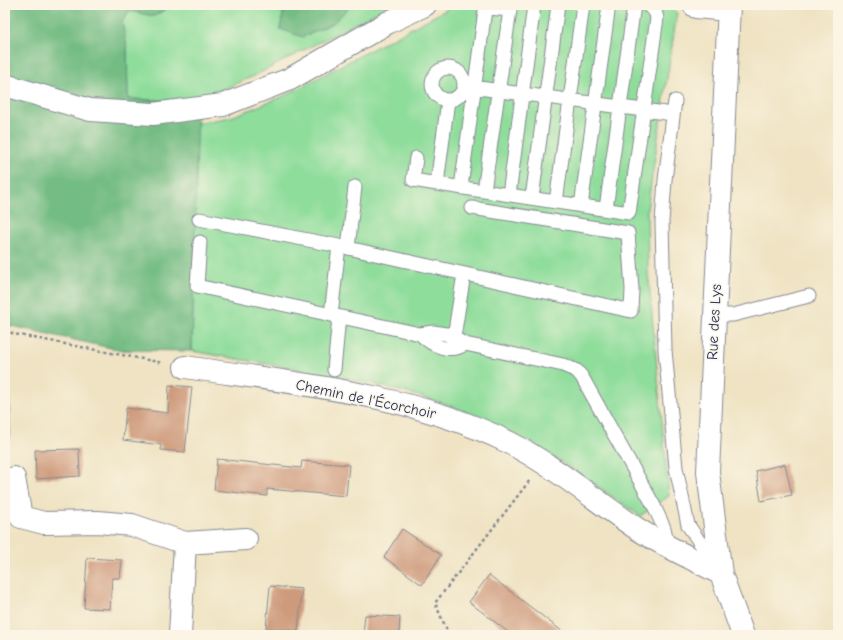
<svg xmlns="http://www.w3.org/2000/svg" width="843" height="640" viewBox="0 0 843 640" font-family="'Comic Neue',sans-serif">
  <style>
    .green { fill: #8fdd9b; stroke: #55867c }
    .forest { fill: #73bc83; stroke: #477670 }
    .building { fill: #ce9a7c }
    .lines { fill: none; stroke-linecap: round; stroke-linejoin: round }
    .service-casing { stroke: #858990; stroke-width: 15 }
    .minor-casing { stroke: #858990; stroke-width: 24 }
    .path { stroke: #858990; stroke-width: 2.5; stroke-dasharray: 3 3; stroke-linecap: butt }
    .service { stroke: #fff; stroke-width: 13 }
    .minor { stroke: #fff; stroke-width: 22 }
    .labels { text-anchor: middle; stroke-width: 3; stroke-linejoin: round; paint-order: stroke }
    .street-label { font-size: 15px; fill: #1b2f5e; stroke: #fcf5e5 }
  </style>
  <rect width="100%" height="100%" fill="#fcf5e5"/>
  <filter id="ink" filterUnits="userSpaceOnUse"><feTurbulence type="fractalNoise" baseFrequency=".025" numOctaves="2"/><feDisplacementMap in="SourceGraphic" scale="8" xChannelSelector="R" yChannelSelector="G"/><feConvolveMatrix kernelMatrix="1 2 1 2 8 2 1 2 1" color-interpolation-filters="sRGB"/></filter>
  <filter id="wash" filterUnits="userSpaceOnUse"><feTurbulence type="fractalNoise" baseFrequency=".012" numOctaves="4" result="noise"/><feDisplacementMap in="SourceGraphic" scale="16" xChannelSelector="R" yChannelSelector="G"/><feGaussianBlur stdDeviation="0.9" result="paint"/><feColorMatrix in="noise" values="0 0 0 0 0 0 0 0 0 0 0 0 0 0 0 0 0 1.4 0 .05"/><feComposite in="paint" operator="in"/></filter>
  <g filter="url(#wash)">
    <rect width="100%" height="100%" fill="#efe3c3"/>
    <path class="green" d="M173,5H285L280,29L332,23L352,5H391L252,77L198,100L177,101L128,99L127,48L122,22L129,11L154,16Z
      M455,5H667L677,13L647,210L648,271L669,496L640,516C586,479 533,438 472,414C383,379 285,368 192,351L197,123L231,117L284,96Z"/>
    <path class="forest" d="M5,5H173L154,16L129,11L122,22L127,48L128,99L177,101L198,100L192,351L120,350L7,325L10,437L5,438Z
      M285,5H352L333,23L303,37L280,29Z"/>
    <g id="blocks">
      <path class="building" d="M169,385L192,387L185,452L161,450V445L123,440L126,408L168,413Z
        M79,449L80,476L36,479L35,450Z
        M217,459L301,468L302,461L349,465L346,496L267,489V496L214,490Z
        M785,464L792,495L761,501L756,471Z
        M402,529L441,555L422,585L384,557Z
        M87,558L122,560L120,578H112L110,609L84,608Z
        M489,575L567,635H512L469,602Z
        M270,586L302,589L298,631L266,628Z
        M365,615L400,617L399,635H363Z"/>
    </g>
  </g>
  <g filter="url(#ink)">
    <use href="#blocks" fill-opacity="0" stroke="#858990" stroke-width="1"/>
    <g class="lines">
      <defs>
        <path id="service" d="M432 84a16 16 0 1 1 32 0a16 16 0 1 1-32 0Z
          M464,86L673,114
          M675,101L665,180L662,222L665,350L676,468L688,525L717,568
          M416,158L413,180L437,184L448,100
          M437,184L629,213L657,18L655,11L647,5
          M461,187L485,10L488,8L510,10L484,191
          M509,195L534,5
          M532,198L558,5
          M556,202L583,5
          M581,206L609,5
          M606,209L634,5
          M199,219L339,246L631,311L632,289L628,233L472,208
          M200,242L197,286L420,334L433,332L446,334L465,344L563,365L577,371L582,377L654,506L664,528L668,546
          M348,248L355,187
          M331,315L339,246
          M714,315H733L809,296
          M420,334C432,346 450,354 465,344
          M454,337L464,274
          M334,370L339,317"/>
        <path id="minor" d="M694,5L696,7L728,10
          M729,5L708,472L721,574L743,635
          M5,85L90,110L153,114L223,105L290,79L387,23L425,5
          M185,367C294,383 408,393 508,442C553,465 592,498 633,526C661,545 692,558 721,574
          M14,478L21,517L44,523L98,522L132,525L185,543L246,539
          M180,635L185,543"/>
      </defs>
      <use href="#service" class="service-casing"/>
      <use href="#minor" class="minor-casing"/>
      <path class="path" d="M5,330L14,334L163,363
        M449,635L435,603L530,480"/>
      <use href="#service" class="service"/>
      <use href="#minor" class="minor"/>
    </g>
  </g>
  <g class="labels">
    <g class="street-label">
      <text transform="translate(714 322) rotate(-87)" y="5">Rue des Lys</text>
      <text transform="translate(366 399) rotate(12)" y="5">Chemin de l'Écorchoir</text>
    </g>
  </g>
  <rect width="843" height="640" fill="none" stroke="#fcf5e5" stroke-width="20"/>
</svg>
